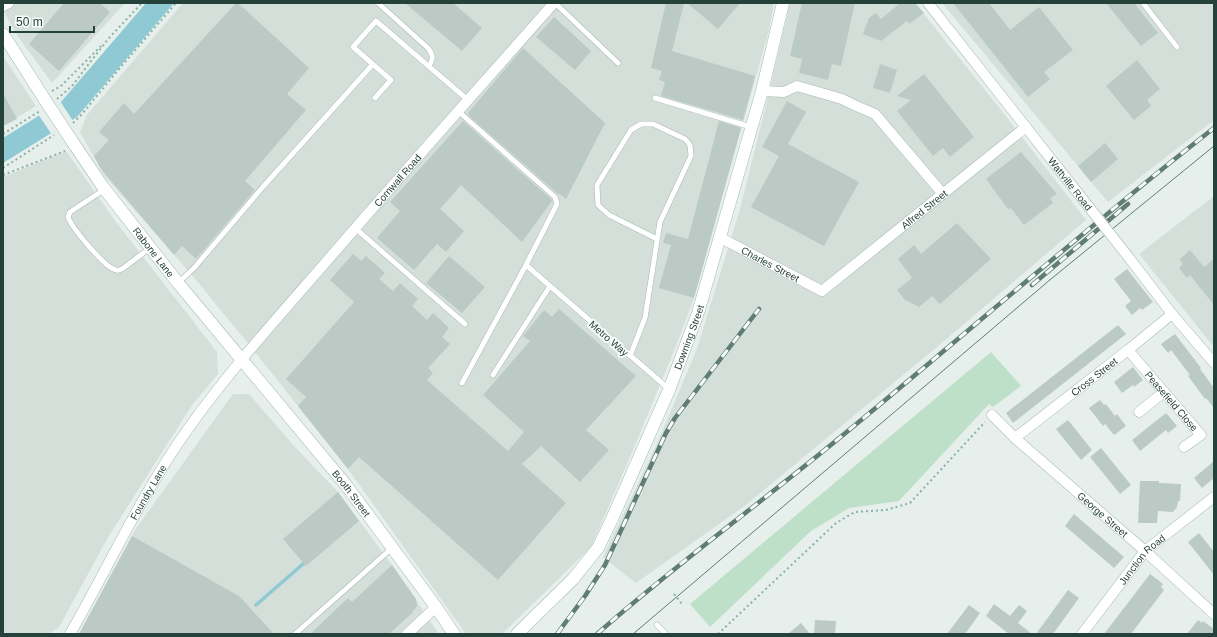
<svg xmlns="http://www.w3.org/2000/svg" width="1217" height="637" viewBox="0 0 1217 637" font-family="Arial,sans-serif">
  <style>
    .built { fill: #d4dfda }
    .green { fill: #bfe0c8 }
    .water { fill: #8ec9d4 }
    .pier { fill: #e6efeb }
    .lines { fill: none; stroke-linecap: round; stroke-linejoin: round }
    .stream { stroke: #8ec9d4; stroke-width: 3.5 }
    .building { fill: #bbcac4 }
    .lane-casing { stroke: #a8b8b2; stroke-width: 6 }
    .street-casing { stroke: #a8b8b2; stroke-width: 11 }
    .secondary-casing { stroke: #a4bbb3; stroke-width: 13 }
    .path { stroke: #86b3a5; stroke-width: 2; stroke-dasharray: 2 3; stroke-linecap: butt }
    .lane { stroke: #fff; stroke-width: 5 }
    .street { stroke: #fff; stroke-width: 10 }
    .secondary { stroke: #fff; stroke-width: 12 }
    .tram { stroke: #5f7d75; stroke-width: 1 }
    .rail-casing { stroke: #5f7d75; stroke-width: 4.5 }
    .rail { stroke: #f7fbf9; stroke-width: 3; stroke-dasharray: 9; stroke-linecap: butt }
    .street-bridge-casing { stroke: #a8b8b2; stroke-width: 11; stroke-linecap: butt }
    .secondary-bridge-casing { stroke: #a4bbb3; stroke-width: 13; stroke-linecap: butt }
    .street-bridge { stroke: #fff; stroke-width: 10 }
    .secondary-bridge { stroke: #fff; stroke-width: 12 }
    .labels { text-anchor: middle; stroke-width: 4; stroke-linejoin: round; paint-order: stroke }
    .street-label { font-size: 10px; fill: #24423a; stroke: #f7fbf9 }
  </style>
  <rect width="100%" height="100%" fill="#e6efeb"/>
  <path class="built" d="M3,3H125L52,83L19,38L3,10Z
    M183,3H774L769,30L694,298L678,341L636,443L591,547L502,634H466L348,469L259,357L192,275L104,175L80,132L87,115Z
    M790,3H915L1001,110L1086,220L937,347L747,504L636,583L603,557L656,446L697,349L740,209L765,109Z
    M942,3H1214V120L1108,202Z
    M3,56L36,106L3,126Z
    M66,151L116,222L217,352L218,374L192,405L107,539L59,627L49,634H3V177Z
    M1214,196V347L1139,254Z
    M233,394H249L294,446L338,492L392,565L439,634H79L137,527Z"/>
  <path class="green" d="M991,352L1021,386L993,407L989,404L899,501L849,508L811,531L710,627L690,604Z"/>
  <path class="water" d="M146,3H174L77,117L3,163V138L61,102Z"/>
  <path class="pier" d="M60,101L73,121L52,135L38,114Z"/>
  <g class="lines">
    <path class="stream" d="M256,605L303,564"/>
  </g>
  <path class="building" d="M64,3H100L110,12L59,71L29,44Z
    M236,3H238L309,68L287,94L306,110L245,181L255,190L196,259L182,246L174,255L101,169L94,156L109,140L99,132L124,103L134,114Z
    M405,3H453L482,28L462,51Z
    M666,3H684L672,51L755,76L743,120L661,96L665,82L659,80L662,71L651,68Z
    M687,3H740L718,29Z
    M802,3H855L841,66L832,64L828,80L799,73L802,59L790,56Z
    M900,3H915L924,13L909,24L907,21L881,41L863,34L869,18L876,13L881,19Z
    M953,3H989L1010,30L1039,7L1073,50L1044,72L1050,79L1028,97Z
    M1106,3H1134L1158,33L1141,46Z
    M554,17L591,51L575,70L536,37Z
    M523,48L605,123L566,199L558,193V194L468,115L469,114L468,113Z
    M1137,60L1160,89L1147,100L1151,106L1134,120L1106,86Z
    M880,64L897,70L890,93L873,88Z
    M924,74L974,137L950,157L943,148L933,156L897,111L911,100L897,96Z
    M3,93L17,119L3,126Z
    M787,101L806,112L788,144L859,182L824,246L751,207L779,156L762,147Z
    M463,121L551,199L552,201L522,242L461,185L440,209L464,231L446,252L437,244L414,270L377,238L400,211L390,202Z
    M719,121L741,128L694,298L659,288L671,245L663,243L666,233L688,239Z
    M1105,143L1118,159L1091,182L1078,166Z
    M1021,152L1057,194L1050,198L1053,203L1024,225L1011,208L1008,209L986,179Z
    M957,223L991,259L940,304L932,296L919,307L905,300L897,290L912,278L898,259L914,245L921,254Z
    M1190,250L1204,267L1214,259V305L1190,275L1187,278L1179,268L1183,264L1180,259Z
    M353,254L361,261L366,256L385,273L379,279L393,291L400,283L418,299L412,306L427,320L433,313L449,328L442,337L450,344L428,368L433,373L427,380L508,451L524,432L483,395L530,341L523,336L544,310L552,317L559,309L636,376L586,430L609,450L580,482L541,446L522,464L566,503L498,580L359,457L348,469L298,406L306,397L286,379L354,302L330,280Z
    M449,256L485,287L462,313L426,283Z
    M1127,269L1153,302L1142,310L1140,308L1132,315L1125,306L1131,301L1114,279Z
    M1118,325L1126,334L1013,423L1006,413Z
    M1175,334L1201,368L1200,369L1214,388V408L1206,398L1205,399L1188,376L1190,375L1171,350L1168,353L1161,344Z
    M1133,367L1143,380L1134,387L1133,385L1122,393L1114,382Z
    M1100,400L1104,405L1106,404L1115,416L1117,414L1126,426L1114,435L1105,424L1103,426L1089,408Z
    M1166,413L1177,426L1168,433L1166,430L1140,451L1132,440Z
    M1068,420L1092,450L1081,460L1056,429Z
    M1101,448L1131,485L1120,494L1090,457Z
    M1214,461V478L1202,488L1194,478Z
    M1140,481H1159V483L1181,484L1180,501H1178L1177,507L1173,512L1158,511L1157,523H1138Z
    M338,492L359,521L306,566L283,539Z
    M1074,514L1124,557L1114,568L1065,526Z
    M1199,533L1214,552V575L1188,542Z
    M132,536L239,596L274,634H79Z
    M392,565L416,599L417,606L411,614L389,634H310L348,598L352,602Z
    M1150,574L1163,584L1161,587L1164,590L1131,634H1104Z
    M1068,590L1079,598L1053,634H1036Z
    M994,604L1010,616L1019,605L1027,611L1018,623L1032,634H1009L986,616Z
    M969,605L980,613L965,634H947Z
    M815,620L836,621L835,634H814Z
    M1198,620L1202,623L1203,621L1214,629V634H1187Z
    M801,623L810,634H788Z"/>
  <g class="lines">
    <defs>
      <path id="lane" d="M378,3L428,48C433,55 434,58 429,66
        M555,3L618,63
        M1143,3L1177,47
        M375,98L391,80L353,47L376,21L468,100
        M655,98L751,127
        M458,111L555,197L557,204L526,265L462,383
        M105,189L70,212L68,217C72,228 105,268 116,270C118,271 119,270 122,269L150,248
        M355,228L465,324
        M178,283L194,268L262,188L373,64
        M550,286L669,389
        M630,356L645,318L660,222L691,156L690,145L685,139L653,124H641L631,130L597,185L598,205L609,215L657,239
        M493,375L550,286L526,265
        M657,625L666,634
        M295,634L392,548"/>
      <g id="street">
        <path id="s1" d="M928,3L1096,216"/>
        <path d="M3,6L9,3"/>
        <path d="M762,91L784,92L797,86L842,99L854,105L875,114L943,194"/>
        <path id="s2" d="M719,237L822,291L1026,127"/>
        <path d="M1130,259L1172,314L1214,363"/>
        <path id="s3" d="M1128,350L1201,435L1184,447"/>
        <path d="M1139,412L1164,392"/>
        <path id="s4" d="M992,415L1015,438L1145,551L1214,614"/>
        <path id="s5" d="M1015,438L1128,350L1172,314"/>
        <path id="s6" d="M70,634C109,566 142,493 188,429C230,370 279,316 326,262C401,175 478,89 554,3"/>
        <path d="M407,634L436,607"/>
        <path id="s7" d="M1082,634L1145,551L1214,497"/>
      </g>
      <g id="secondary">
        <path d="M3,34L45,100"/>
        <path id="s8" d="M72,141L103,187L178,283L346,485L436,607L454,634"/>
        <path id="s9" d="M517,634L573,579L598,548L612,519L669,390L698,313L762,91L783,3"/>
      </g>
    </defs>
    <use href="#lane" class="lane-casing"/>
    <use href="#street" class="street-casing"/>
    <use href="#secondary" class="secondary-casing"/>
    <path class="path" d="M52,91L61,86L102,45
      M57,99L72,86L108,39L142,3
      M73,123L82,114L119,69L176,3
      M3,134L40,111
      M3,168L54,135
      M3,175L65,151
      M674,594L682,604
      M718,634L836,523L855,512L886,510L910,503L985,422"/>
    <use href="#lane" class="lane"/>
    <use href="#street" class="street"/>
    <use href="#secondary" class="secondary"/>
    <path class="tram" d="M633,634L1051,279L1214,146"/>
    <defs>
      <path id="rail" d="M1032,285L1128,204
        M557,634L585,596L605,565L666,433L675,418L759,309
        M597,634C676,564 762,502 843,435C967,333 1087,227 1214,128"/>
    </defs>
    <use href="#rail" class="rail-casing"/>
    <use href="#rail" class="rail"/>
    <defs>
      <path id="street-bridge" d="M1096,216L1130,259"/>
      <path id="secondary-bridge" d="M45,100L72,141"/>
    </defs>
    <use href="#street-bridge" class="street-bridge-casing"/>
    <use href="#secondary-bridge" class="secondary-bridge-casing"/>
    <use href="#street-bridge" class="street-bridge"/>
    <use href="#secondary-bridge" class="secondary-bridge"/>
  </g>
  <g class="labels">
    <g class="street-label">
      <text dy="4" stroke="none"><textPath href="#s6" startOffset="562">Cornwall Road</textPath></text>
      <text dy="4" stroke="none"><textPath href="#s1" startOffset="230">Wattville Road</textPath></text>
      <text dy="4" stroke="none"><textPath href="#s2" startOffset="247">Alfred Street</textPath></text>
      <text dy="4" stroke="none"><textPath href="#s8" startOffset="138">Rabone Lane</textPath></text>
      <text dy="4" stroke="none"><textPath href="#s2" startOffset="58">Charles Street</textPath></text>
      <text dy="4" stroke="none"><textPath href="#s9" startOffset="348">Downing Street</textPath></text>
      <text transform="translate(609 338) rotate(41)" y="4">Metro Way</text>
      <text dy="4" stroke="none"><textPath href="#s5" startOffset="100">Cross Street</textPath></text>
      <text dy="4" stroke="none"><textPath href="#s3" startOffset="67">Peasefield Close</textPath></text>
      <text dy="4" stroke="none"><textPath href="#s6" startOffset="162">Foundry Lane</textPath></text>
      <text dy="4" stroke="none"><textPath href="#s8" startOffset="450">Booth Street</textPath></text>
      <text dy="4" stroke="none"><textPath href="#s4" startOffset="149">George Street</textPath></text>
      <text dy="4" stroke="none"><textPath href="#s7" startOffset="96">Junction Road</textPath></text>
    </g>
  </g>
  <rect width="1217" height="637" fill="none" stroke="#24423a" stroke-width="8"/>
  <path d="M10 26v6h84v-6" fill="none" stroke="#24423a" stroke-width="2"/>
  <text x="16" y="26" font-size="12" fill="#24423a" stroke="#f7fbf9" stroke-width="3" paint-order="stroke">50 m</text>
</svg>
